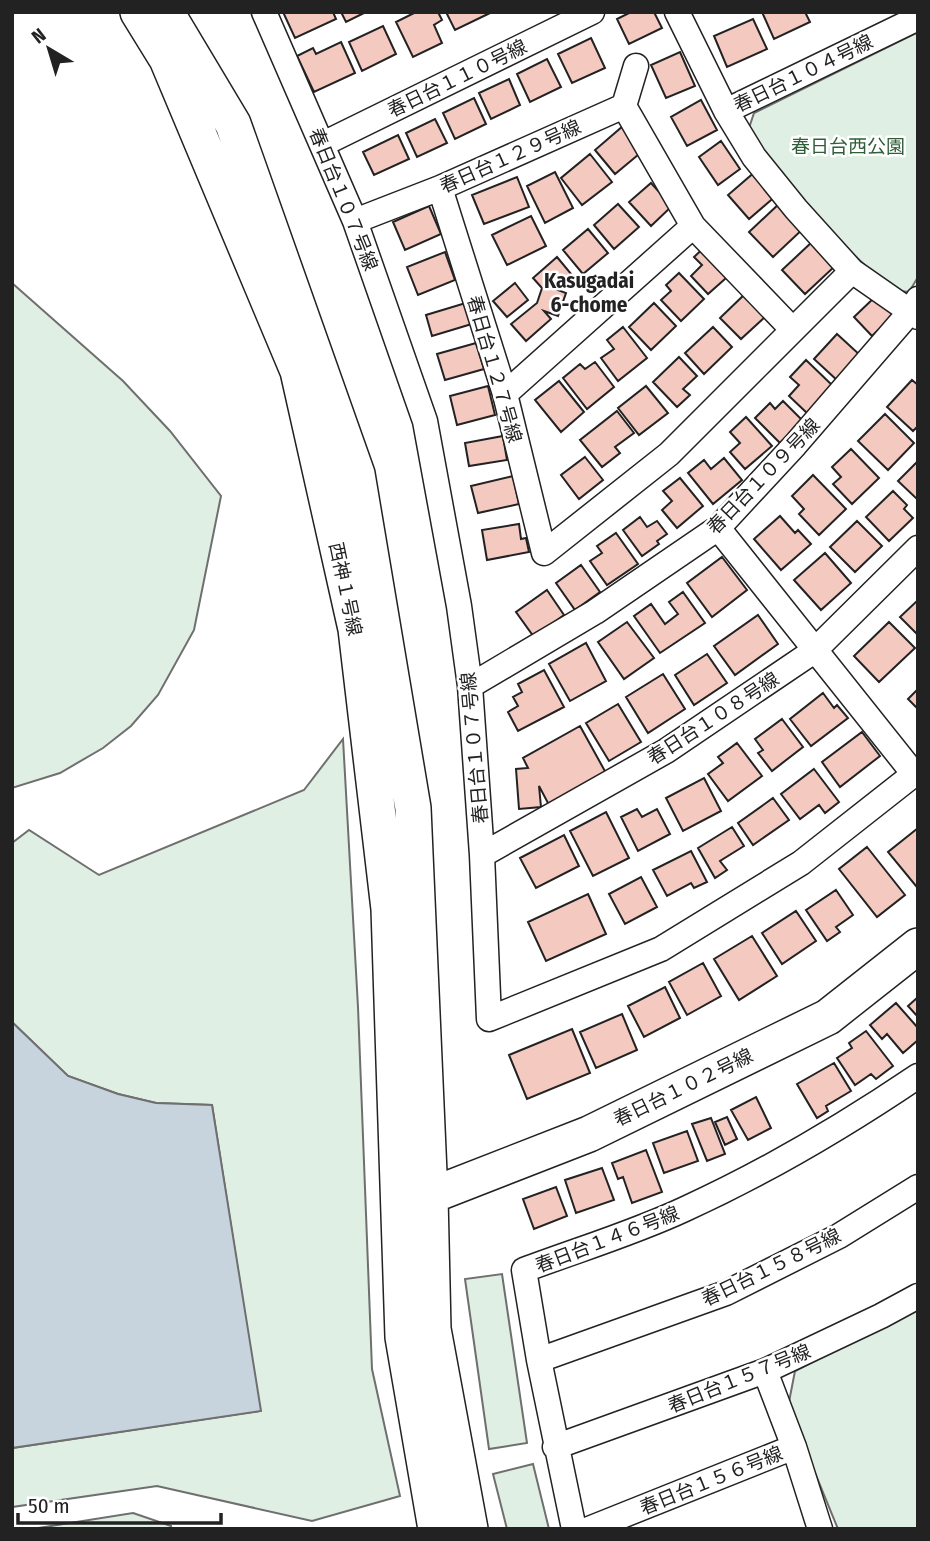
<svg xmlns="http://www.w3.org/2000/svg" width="930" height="1541" viewBox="0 0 930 1541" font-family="'Fira Sans Condensed','Noto Sans JP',sans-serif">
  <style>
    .green { fill: #e0efe3; stroke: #6f6f6f; stroke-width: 2 }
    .water { fill: #c7d3dd; stroke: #6f6f6f; stroke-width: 2 }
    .building { fill: #f3c9c0; stroke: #222; stroke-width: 2 }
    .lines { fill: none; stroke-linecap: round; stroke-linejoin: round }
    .street-casing { stroke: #222; stroke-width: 27 }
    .secondary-casing { stroke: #222; stroke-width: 38 }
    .street { stroke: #fff; stroke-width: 24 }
    .secondary { stroke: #fff; stroke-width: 35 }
    .labels { text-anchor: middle; stroke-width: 5; stroke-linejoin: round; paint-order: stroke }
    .street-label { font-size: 19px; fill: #222; stroke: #fff }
    .park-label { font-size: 19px; fill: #2f5e38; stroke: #fff }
    .neighbourhood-label { font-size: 21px; font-weight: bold; fill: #222; stroke: #fff }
  </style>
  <rect width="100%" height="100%" fill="#fff"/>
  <path class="green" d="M918,32V277L909,292L891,290L812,215L748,131L754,113Z
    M12,283L123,381L170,431L221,496L194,630L158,695L131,726L103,748L60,773L12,788Z
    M343,739L358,1007L372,1369L400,1496L312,1521L157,1486L12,1507V1448L260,1411L212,1105L156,1103L118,1094L68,1076L12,1022V843L29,830L99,875L304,790Z
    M502,1274L527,1443L489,1449L465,1279Z
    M918,1307V1529H838L788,1407L795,1371Z
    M533,1464L549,1529H507L493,1474Z
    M133,1513L171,1526V1529H32Z"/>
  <path class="water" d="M12,1022L68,1076L118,1094L156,1103L212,1105L261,1411L12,1448Z"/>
  <path class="building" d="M283,12H333L336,19L295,38Z
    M341,12H366L346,22Z
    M416,12H438L442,20L434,25L442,43L413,57L396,22Z
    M446,12H490V13L455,30Z
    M631,12H654L662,28L629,44L617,19Z
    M762,12H805L810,22L774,39Z
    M753,19L767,49L727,67L714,36Z
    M383,26L396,54L362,71L349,42Z
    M591,38L605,68L572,83L558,54Z
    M341,42L355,73L314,92L297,56L313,48L316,54Z
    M680,52L695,86L666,98L651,65Z
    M547,59L561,87L530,102L517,74Z
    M509,79L520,105L491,119L479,93Z
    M474,98L486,124L455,139L443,113Z
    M701,100L717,130L687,146L671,117Z
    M435,119L447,143L417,157L406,133Z
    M623,126L644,150L615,174L595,150Z
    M398,135L409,159L374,175L363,152Z
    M721,141L740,169L718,185L699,157Z
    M590,154L612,182L582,205L561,178Z
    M756,171L777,195L749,219L728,195Z
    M555,172L573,208L545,223L527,186Z
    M517,177L529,207L484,224L472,195Z
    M651,183L672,206L651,226L629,202Z
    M781,202L805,227L773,257L749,232Z
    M618,204L639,227L614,249L594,225Z
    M429,206L441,234L405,250L393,222Z
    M531,216L546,246L507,265L492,235Z
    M588,229L608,253L583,274L563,250Z
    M812,242L835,266L805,294L782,270Z
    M708,244L734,271L708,294L691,276L702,265L694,257Z
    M445,252L455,280L418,295L407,267Z
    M557,257L572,275L555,289L566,293L558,316L544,311L551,319L526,341L511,324L537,303L542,288L533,278Z
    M679,273L704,299L681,321L661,300L671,291L666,285Z
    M515,283L528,300L507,317L493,301Z
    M746,293L767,315L741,339L720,318Z
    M877,295L895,314L872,336L854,317Z
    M469,302L475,323L432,336L426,315Z
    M654,303L676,326L651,350L629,327Z
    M623,327L647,358L618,381L601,358L614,349L607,340Z
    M713,327L732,347L704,374L685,353Z
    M837,334L861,356L838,381L814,359Z
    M476,343L484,369L445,380L437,354Z
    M679,357L697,376L683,389L690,395L677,407L653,382Z
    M806,360L833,386L807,413L789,396L799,385L790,377Z
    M595,362L614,387L587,409L563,378L580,364L585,369Z
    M912,380L918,385V426L913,431L887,407Z
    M559,381L584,412L561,432L535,400Z
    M488,386L495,415L457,425L450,396Z
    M646,386L668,413L639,435L618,408Z
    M783,401L803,421L780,443L755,418L770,403L775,409Z
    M617,411L634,433L615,447L620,453L602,467L580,440Z
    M885,414L914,443L888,470L858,441Z
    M746,417L772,446L745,469L730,452L740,443L730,432Z
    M503,436L507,460L469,466L465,443Z
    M851,449L879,478L852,504L833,484L841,477L832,467Z
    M585,457L603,480L579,499L561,475Z
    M724,458L742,480L713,504L688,473L704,460L711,469Z
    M918,461V500L898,481Z
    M813,475L846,509L819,535L799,514L804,509L792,496Z
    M513,476L519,504L478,513L471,486Z
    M680,478L703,506L677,528L662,510L672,501L663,491Z
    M893,491L907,505L904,509L913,518L889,541L866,517Z
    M780,516L795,533L798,530L811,544L781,570L754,539Z
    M640,517L647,527L657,521L667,534L657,541L659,544L642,556L623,530Z
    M857,521L882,546L855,572L830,547Z
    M519,524L521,539L526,538L529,552L487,560L482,530Z
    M616,533L638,564L607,585L590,561L602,553L597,546Z
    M825,553L851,583L821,610L794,580Z
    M722,557L747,590L712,617L687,583Z
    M581,565L600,592L575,610L556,583Z
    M547,590L564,615L534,637L516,612Z
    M683,592L705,623L660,653L634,616L651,604L665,624L678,614L669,602Z
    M918,600V635L900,617Z
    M758,615L778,644L735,675L714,646Z
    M627,622L654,658L624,679L598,642Z
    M889,622L915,648L879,682L854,656Z
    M586,643L606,681L570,701L549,664Z
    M707,654L727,683L694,705L675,675Z
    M544,670L564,707L518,731L508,712L518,706L513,697L522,692L518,684Z
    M663,674L685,709L648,733L626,697Z
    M918,689V709L908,699Z
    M823,693L834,708L837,705L848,718L811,746L790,719Z
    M618,704L641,742L609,761L586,723Z
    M782,719L803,747L772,771L758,753L763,750L755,739Z
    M580,726L606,773L549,805L539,786L541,807L519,809L516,769L528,768L523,758Z
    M862,732L880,756L840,787L822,762Z
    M737,743L762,776L728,801L708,774L723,763L718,757Z
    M814,769L839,802L825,813L819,805L800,819L781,794Z
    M704,778L721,811L683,831L666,798Z
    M773,798L789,820L753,845L738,823Z
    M637,809L642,817L657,809L670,834L638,851L621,817Z
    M606,812L629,858L593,876L570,831Z
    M732,827L744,846L720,861L727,870L715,878L698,848Z
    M918,828V884L916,886L888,852Z
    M564,835L579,866L536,888L520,858Z
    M867,847L905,895L877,917L839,869Z
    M691,851L707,882L694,888L691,883L667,896L653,870Z
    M641,877L657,907L625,924L609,894Z
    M836,890L853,915L836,927L840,932L827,941L806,910Z
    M588,894L606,934L546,961L528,922Z
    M796,911L816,941L782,964L762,933Z
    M752,936L777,976L739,1000L714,959Z
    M703,963L721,996L687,1015L669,982Z
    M665,987L680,1018L644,1037L628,1006Z
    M918,997V1017L908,1006Z
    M896,1003L918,1028V1040L903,1053L887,1034L882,1039L870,1025Z
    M622,1014L637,1050L596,1068L580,1032Z
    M572,1029L590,1073L527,1099L509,1055Z
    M866,1031L893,1066L876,1079L871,1074L855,1085L837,1058L852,1048L849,1043Z
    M834,1063L851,1091L826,1106L828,1111L817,1118L797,1084Z
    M756,1097L771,1128L748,1140L731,1110Z
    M727,1117L737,1139L725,1145L715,1122Z
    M711,1118L725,1154L707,1161L692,1124Z
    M687,1131L698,1161L664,1173L653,1143Z
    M646,1150L662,1192L632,1203L623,1177L618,1179L612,1163Z
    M602,1168L614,1200L576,1213L565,1180Z
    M556,1187L567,1216L534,1229L523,1199Z"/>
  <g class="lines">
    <defs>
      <path id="street" d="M264,12L355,221L425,421L459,606L470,686L482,855L489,1019L661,949L801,863L918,771
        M677,12L726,111L754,157L796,209L852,271L918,317
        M624,106L693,226L793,330
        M726,111L918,18
        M323,144L592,12
        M440,188L505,394L544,553L669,454L852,271
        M355,221L440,188L624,106L636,66
        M505,394L693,226
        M718,528L914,774
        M470,686L595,612L718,528L795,445L910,312L918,299
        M482,855L666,751L814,651L918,548
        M539,1360L726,1293L839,1236L918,1187
        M765,1371L794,1447L820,1529
        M555,1447L765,1371L881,1316L918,1296
        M574,1529L539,1360L524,1270C577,1250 634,1233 685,1209C766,1172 844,1126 918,1076
        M589,1529L794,1447"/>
      <path id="secondary" d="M138,12L167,59L298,371L356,629L389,909L403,1337L436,1529
        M166,12L233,124L357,474L413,808L430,1196L433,1329L470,1529
        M411,1200L430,1196L589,1134L828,1017L918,946"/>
    </defs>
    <use href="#street" class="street-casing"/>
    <use href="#secondary" class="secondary-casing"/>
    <use href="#street" class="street"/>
    <use href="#secondary" class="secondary"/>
  </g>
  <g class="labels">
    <g class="street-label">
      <text transform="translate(803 73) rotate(-26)" y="7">春日台１０４号線</text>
      <text transform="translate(457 78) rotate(-26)" y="7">春日台１１０号線</text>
      <text transform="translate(510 156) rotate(-24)" y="7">春日台１２９号線</text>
      <text transform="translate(344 199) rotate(68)" y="7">春日台１０７号線</text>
      <text transform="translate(495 369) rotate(74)" y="7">春日台１２７号線</text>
      <text transform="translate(763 476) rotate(-46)" y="7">春日台１０９号線</text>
      <text transform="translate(346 589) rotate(78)" y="7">西神１号線</text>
      <text transform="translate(713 718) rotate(-33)" y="7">春日台１０８号線</text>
      <text transform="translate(474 748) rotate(-95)" y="7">春日台１０７号線</text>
      <text transform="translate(683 1087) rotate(-26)" y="7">春日台１０２号線</text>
      <text transform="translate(607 1239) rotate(-21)" y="7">春日台１４６号線</text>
      <text transform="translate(771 1267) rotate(-26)" y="7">春日台１５８号線</text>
      <text transform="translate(739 1378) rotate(-22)" y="7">春日台１５７号線</text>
      <text transform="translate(711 1480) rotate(-22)" y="7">春日台１５６号線</text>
    </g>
    <g class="park-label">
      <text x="848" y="153">春日台西公園</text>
    </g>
    <g class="neighbourhood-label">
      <text x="589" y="288">Kasugadai<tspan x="589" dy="24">6-chome</tspan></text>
    </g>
  </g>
  <rect width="930" height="1541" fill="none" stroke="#222222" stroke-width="28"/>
  <g transform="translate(49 49) rotate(322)" stroke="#ffffff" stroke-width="5" paint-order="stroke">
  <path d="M0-5L12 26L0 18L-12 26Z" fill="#222222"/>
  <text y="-10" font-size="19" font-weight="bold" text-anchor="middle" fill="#222222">N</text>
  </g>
  <path d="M18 1513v10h203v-10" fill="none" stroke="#222222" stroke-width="3.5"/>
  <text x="28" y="1513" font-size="21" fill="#222222" stroke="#ffffff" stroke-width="5" paint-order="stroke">50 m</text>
</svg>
